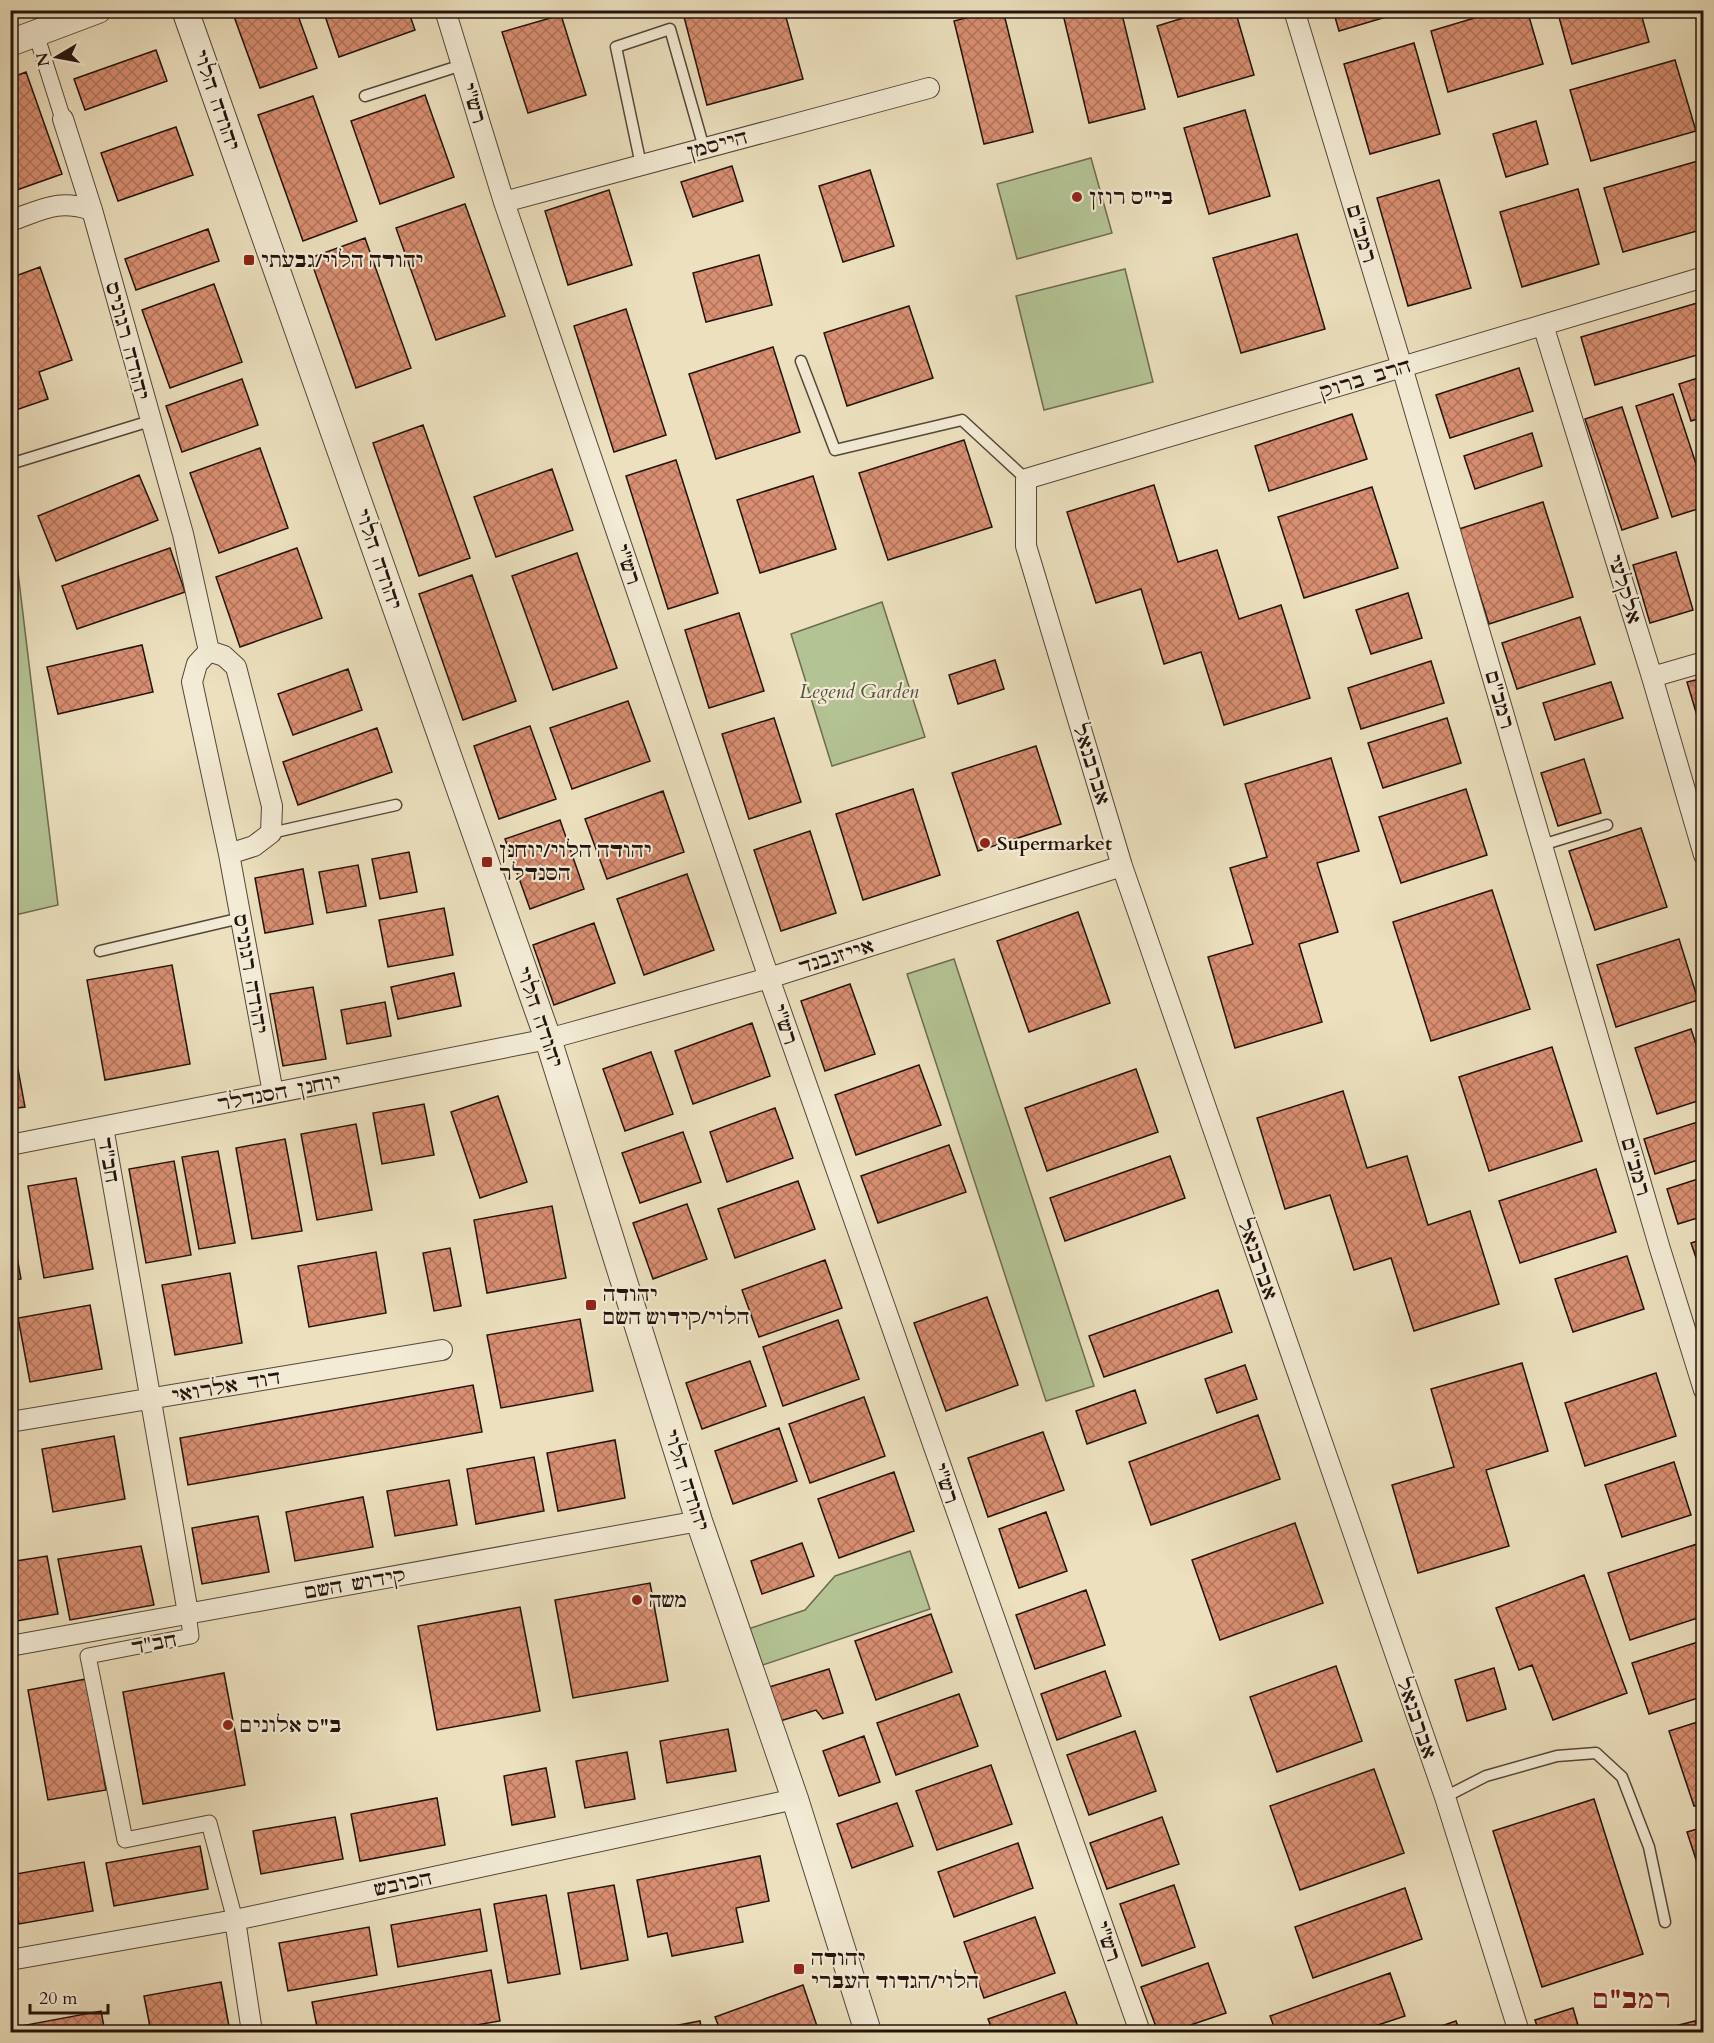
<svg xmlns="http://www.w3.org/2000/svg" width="1714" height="2043" viewBox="0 0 1714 2043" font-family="Cardo,'Frank Ruhl Libre',serif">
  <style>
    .park { fill: #b4c394; stroke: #6c6b50; stroke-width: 1.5 }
    .building { fill: url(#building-cross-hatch); stroke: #23130d; stroke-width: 1.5 }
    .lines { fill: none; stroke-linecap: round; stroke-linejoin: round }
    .service-casing { stroke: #554639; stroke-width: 13 }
    .pedestrian-casing { stroke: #554639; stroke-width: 17 }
    .minor-casing { stroke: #554639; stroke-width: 22 }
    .tertiary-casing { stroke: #554639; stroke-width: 28 }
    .service { stroke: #f3ebd5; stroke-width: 10 }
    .pedestrian { stroke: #f3ebd5; stroke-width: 15 }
    .minor { stroke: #f3ebd5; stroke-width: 20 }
    .tertiary { stroke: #f3ebd5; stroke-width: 26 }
    .poi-dot { fill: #8f2418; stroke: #f3ebd5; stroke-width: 2 }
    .labels { text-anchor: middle; stroke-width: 4.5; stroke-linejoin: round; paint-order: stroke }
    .street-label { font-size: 20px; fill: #23130d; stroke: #f3ebd5 }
    .poi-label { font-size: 20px; font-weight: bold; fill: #23130d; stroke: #f3ebd5; text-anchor: start }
    .park-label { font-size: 20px; font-style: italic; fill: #56513c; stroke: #f3ebd5 }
    .district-label { font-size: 26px; font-weight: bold; fill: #7a1f14; stroke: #f3ebd5 }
  </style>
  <defs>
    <pattern id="building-cross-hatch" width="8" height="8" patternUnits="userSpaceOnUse" patternTransform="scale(1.5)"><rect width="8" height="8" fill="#d98f72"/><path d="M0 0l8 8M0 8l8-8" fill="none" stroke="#b0745c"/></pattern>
  </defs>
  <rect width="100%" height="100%" fill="#ece0be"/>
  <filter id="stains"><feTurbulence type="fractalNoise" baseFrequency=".00333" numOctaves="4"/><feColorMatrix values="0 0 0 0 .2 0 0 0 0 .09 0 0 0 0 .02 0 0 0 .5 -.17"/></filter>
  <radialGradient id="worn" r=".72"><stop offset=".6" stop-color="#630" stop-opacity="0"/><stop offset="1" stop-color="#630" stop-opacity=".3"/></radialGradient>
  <path class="park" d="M1091,158L1112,233L1017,259L997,184Z
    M1125,269L1153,382L1044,410L1016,296Z
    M10,506L58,905L11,916H10Z
    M882,602L925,737L832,766L791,634Z
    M954,959L1094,1386L1046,1401L907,974Z
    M910,1551L930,1609L760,1666L748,1629L805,1610L835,1576Z"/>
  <path class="building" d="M296,10L317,68L260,88L232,11Z
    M323,10H408L415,30L339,57Z
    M694,10H784L803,79L707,105L683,13Z
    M996,10H1003L1033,132L984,144L954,21Z
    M1062,10H1121L1145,109L1089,123Z
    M1209,10H1235L1254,75L1178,97L1157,26Z
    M1333,10H1403V12L1339,31Z
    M1501,10H1527L1543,64L1448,92L1431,31Z
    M1557,10H1640L1649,42L1572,64Z
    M561,15L586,95L528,113L502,32Z
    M1414,43L1440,134L1370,154L1344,64Z
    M156,50L167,81L85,110L74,79Z
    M1675,60L1696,131L1591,161L1570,90Z
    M26,72L62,174L14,191L10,180V78Z
    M425,95L454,177L380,204L351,121Z
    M313,96L357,221L303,241L258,115Z
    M1245,110L1270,196L1209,214L1184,128Z
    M1536,121L1548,164L1506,177L1493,134Z
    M176,127L193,175L118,201L101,153Z
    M1698,161L1704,178V229L1623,252L1604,188Z
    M732,166L743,201L693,217L681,182Z
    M870,170L894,246L843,262L819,186Z
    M1439,180L1471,288L1408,306L1377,198Z
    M1578,189L1599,264L1522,287L1500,212Z
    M609,190L632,265L568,285L545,211Z
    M465,204L505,316L436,340L396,228Z
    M208,229L219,261L136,290L125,259Z
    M1297,234L1325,329L1241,353L1213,258Z
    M365,238L411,368L356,388L310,258Z
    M759,255L772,305L706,322L693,273Z
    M40,267L72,360L39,372L48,399L10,412V278Z
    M214,284L242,362L170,388L142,310Z
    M1704,301V353L1595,385L1581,337Z
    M909,306L933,378L847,406L824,333Z
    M626,309L666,435L614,452L574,326Z
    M773,347L800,432L716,459L689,374Z
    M1519,368L1533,411L1450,438L1436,395Z
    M1704,376V417L1691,421L1679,384Z
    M242,379L258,425L182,452L166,406Z
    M1673,394L1704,488V507L1672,517L1636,406Z
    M1622,407L1658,518L1622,530L1585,419Z
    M1352,414L1367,459L1269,491L1255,446Z
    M423,425L470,558L419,576L373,443Z
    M1532,433L1542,466L1475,489L1464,456Z
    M964,440L992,527L888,560L859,473Z
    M260,448L288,528L219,553L190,473Z
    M676,460L718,593L668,609L626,476Z
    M552,469L573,530L496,557L474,497Z
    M139,475L158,520L56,561L38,516Z
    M813,476L836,549L760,573L737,500Z
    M1154,485L1178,562L1217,550L1239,619L1281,605L1310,698L1224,725L1201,652L1164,664L1141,589L1096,603L1067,512Z
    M1372,487L1398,568L1304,598L1278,517Z
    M1543,502L1573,597L1489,624L1459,529Z
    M170,548L185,592L77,629L62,586Z
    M297,548L322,618L240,647L216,577Z
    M1676,552L1693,610L1650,623L1633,565Z
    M577,553L617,668L553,690L512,576Z
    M472,575L516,701L463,720L419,594Z
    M1408,593L1422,638L1371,654L1356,610Z
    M739,613L764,691L709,708L685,630Z
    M1580,617L1595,664L1517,689L1502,643Z
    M142,645L153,692L58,714L47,667Z
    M995,660L1004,689L958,704L949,675Z
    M1431,661L1444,703L1361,729L1348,688Z
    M348,669L362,710L293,735L278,694Z
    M1704,678V739L1687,682Z
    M1611,682L1623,718L1555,740L1543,703Z
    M628,701L650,761L572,789L550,728Z
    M774,718L801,802L749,819L722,734Z
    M1447,718L1461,763L1383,788L1368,743Z
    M530,726L556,799L499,819L474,746Z
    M377,728L392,772L298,805L283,762Z
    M1036,746L1061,824L978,851L952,773Z
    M1331,758L1359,851L1317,863L1338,932L1299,944L1322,1022L1235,1048L1208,957L1253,944L1230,868L1267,857L1245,784Z
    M1584,759L1601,813L1558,826L1541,773Z
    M913,789L940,875L863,900L836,814Z
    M1466,789L1487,855L1401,883L1379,817Z
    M663,791L684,852L607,879L585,819Z
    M560,820L584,889L530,909L505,839Z
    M1641,828L1667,907L1595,930L1569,851Z
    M810,831L836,913L781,931L754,850Z
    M409,852L417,892L380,899L372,859Z
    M358,865L366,906L327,913L319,872Z
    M303,869L313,924L265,933L255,878Z
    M687,874L714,950L644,975L617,899Z
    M1492,890L1530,1009L1431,1041L1393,922Z
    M444,908L453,955L388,967L379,920Z
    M1078,912L1110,1003L1029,1032L997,941Z
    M594,923L615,983L554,1005L533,945Z
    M1679,939L1698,1000L1616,1027L1597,965Z
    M172,965L190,1064L105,1080L87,980Z
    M454,973L461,1006L398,1019L391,987Z
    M850,984L875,1054L825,1071L801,1001Z
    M313,987L326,1059L283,1066L270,994Z
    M385,1002L391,1036L347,1044L341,1010Z
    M752,1023L770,1076L693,1104L675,1051Z
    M10,1026L25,1107L10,1109Z
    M1691,1029L1704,1068V1099L1657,1114L1635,1048Z
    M1552,1047L1582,1141L1489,1171L1459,1077Z
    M651,1052L673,1114L625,1131L603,1069Z
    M919,1065L941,1125L856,1155L835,1095Z
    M1136,1069L1158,1132L1047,1171L1025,1108Z
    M1343,1091L1367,1168L1407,1156L1428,1225L1470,1211L1499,1304L1414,1331L1391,1258L1354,1270L1330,1195L1285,1209L1257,1118Z
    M498,1096L527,1182L480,1198L451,1112Z
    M424,1104L434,1155L382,1164L373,1113Z
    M775,1108L793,1158L727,1182L710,1132Z
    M1704,1120V1158L1655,1174L1644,1139Z
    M356,1124L372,1210L317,1220L301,1134Z
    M683,1132L701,1182L640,1203L622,1153Z
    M285,1139L302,1231L252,1239L236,1148Z
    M949,1145L966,1192L878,1223L861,1176Z
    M218,1151L235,1243L199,1249L182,1157Z
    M1170,1156L1185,1198L1065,1241L1050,1198Z
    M174,1161L191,1255L146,1263L129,1169Z
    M1596,1169L1616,1232L1520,1263L1499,1201Z
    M1704,1177V1216L1678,1224L1667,1189Z
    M76,1178L93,1269L44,1278L28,1186Z
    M798,1181L815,1229L735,1258L718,1209Z
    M687,1204L707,1259L653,1279L633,1223Z
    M552,1206L566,1278L487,1293L474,1220Z
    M10,1219L21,1279L10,1281Z
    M1704,1239V1281L1691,1243Z
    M450,1248L461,1306L434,1311L423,1253Z
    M376,1252L386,1313L309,1327L298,1266Z
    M1627,1256L1644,1309L1573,1332L1555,1279Z
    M825,1260L842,1308L759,1337L742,1290Z
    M230,1273L242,1343L175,1355L162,1285Z
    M1218,1290L1232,1332L1104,1377L1089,1336Z
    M987,1297L1018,1385L946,1411L914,1323Z
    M90,1305L102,1369L30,1382L18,1318Z
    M580,1319L593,1391L501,1408L487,1335Z
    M838,1320L859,1379L783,1406L763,1347Z
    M750,1361L766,1406L702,1429L686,1383Z
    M1522,1363L1548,1451L1486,1470L1509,1546L1418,1573L1392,1485L1454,1467L1431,1389Z
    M1245,1365L1257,1399L1217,1413L1205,1379Z
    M1656,1373L1676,1436L1585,1466L1565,1403Z
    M473,1385L482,1432L188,1485L180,1438Z
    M1135,1390L1146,1423L1087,1444L1076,1411Z
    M864,1397L885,1456L810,1483L789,1424Z
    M1258,1415L1280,1479L1151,1525L1129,1462Z
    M779,1428L797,1481L733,1504L715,1451Z
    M1043,1432L1064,1490L988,1517L968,1458Z
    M114,1436L125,1499L53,1512L42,1449Z
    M615,1440L625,1498L558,1511L547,1453Z
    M534,1457L544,1511L476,1524L467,1469Z
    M1674,1462L1691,1515L1622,1537L1605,1485Z
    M894,1472L914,1531L839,1558L818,1499Z
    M449,1480L457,1525L395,1536L387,1491Z
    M363,1497L373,1547L295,1561L286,1512Z
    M1046,1512L1067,1571L1019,1588L999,1529Z
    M258,1516L269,1572L202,1584L192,1528Z
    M1295,1523L1323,1603L1220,1640L1192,1560Z
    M802,1543L814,1576L762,1594L751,1561Z
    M1697,1544L1704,1564V1616L1630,1640L1608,1573Z
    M141,1546L154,1605L70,1620L58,1559Z
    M47,1556L58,1614L10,1622V1562Z
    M1584,1575L1627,1693L1553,1720L1532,1665L1519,1670L1496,1608Z
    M650,1583L668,1681L573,1698L555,1600Z
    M1086,1590L1105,1645L1035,1669L1016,1615Z
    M520,1607L540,1711L437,1730L418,1626Z
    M931,1614L952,1672L876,1700L855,1641Z
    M1704,1640V1696L1649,1714L1632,1663Z
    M1336,1666L1362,1741L1277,1772L1250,1697Z
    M1494,1668L1506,1709L1467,1721L1455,1680Z
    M829,1669L843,1713L823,1719L816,1710L780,1721L769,1687Z
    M1105,1671L1121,1716L1057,1740L1041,1694Z
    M224,1673L245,1785L143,1804L123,1692Z
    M86,1679L106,1790L48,1800L28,1690Z
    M959,1694L978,1746L896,1775L877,1723Z
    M1704,1720V1803L1694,1806L1669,1731Z
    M728,1729L736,1771L667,1783L660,1741Z
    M1135,1731L1156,1791L1089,1815L1067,1755Z
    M864,1736L880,1782L839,1796L823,1751Z
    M627,1752L635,1799L585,1808L576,1761Z
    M991,1765L1012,1824L937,1850L916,1791Z
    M546,1768L555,1817L512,1825L504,1776Z
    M1374,1769L1404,1853L1300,1890L1270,1806Z
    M437,1798L445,1845L360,1861L351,1814Z
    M1594,1799L1643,1954L1542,1987L1493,1831Z
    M897,1803L913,1846L852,1868L837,1824Z
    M10,1807L16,1838L10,1839Z
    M335,1817L343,1859L261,1874L253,1831Z
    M1162,1817L1179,1864L1107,1889L1090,1843Z
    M1704,1827V1884L1687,1832Z
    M1018,1843L1033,1888L954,1917L938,1872Z
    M200,1846L208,1889L114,1906L106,1863Z
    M760,1856L769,1901L736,1908L743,1942L672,1956L667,1933L648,1937L637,1880Z
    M84,1862L93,1911L19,1924L10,1875Z
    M614,1885L628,1960L581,1969L568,1893Z
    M1174,1885L1195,1947L1142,1966L1120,1904Z
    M1405,1888L1422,1939L1313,1978L1295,1927Z
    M546,1895L560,1974L508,1983L494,1904Z
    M480,1909L487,1951L398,1967L391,1925Z
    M1035,1917L1055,1973L984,1998L964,1942Z
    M369,1927L377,1975L288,1991L279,1943Z
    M1208,1963L1226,2013L1170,2032H1158L1141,1987Z
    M491,1970L500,2021L436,2032H318L312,2002Z
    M1390,1973L1405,2016L1357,2032H1276L1270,2016Z
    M221,1982L230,2032H151L144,1996Z
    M803,1985L819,2032H721L715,2017Z
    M1065,1992L1080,2032H993L988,2019Z
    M1573,2008L1580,2032H1539L1535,2020Z
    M101,2011L105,2032H10V2028Z
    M700,2021L702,2032H647V2031Z
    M1456,2021L1460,2032H1424Z
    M1695,2021L1698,2032H1651Z"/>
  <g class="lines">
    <defs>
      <path id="service" d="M365,96L462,65
        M641,165L616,47L670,29L704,148
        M801,361L835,450L962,420L1026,479
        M10,464L150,421
        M271,833L396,805
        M1542,845L1607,825
        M100,951L241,918
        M1445,1797L1486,1776L1557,1756L1596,1753L1622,1777L1649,1847L1665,1922"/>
      <path id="pedestrian" d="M36,34L63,119
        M188,1613L191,1636L88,1656L125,1840L209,1823L235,1920"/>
      <path id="minor" d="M445,10L504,202L769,978L1140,2032
        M1294,10L1402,367L1660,1249L1704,1390
        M63,119L92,210L183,534L209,651
        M504,202L929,88
        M10,221C44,209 57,199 92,210
        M1543,325L1652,677L1704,855
        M209,651L197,664L192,682L229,854L273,1093
        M209,651L224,656L236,667L272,806L271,833L254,846L229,854
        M1652,677L1704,662
        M103,1127L188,1613
        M10,1145L548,1039L769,978L1122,866
        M10,1422L442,1350
        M10,1646L699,1521
        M235,1920L252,2032
        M10,1960L235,1920L795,1799
        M1519,2032L1445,1797L1122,866L1026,546V479L1704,277"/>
      <path id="tertiary" d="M185,10L548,1039L699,1521L795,1799L868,2032
        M10,43L98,10"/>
    </defs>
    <use href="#service" class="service-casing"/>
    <use href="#pedestrian" class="pedestrian-casing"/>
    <use href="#minor" class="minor-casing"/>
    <use href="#tertiary" class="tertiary-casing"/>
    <use href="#service" class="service"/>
    <use href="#pedestrian" class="pedestrian"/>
    <use href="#minor" class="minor"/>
    <use href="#tertiary" class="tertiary"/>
  </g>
  <g class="poi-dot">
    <circle cx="1077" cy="197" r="6"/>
    <rect x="243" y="254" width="12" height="12" rx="3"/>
    <circle cx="985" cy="843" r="6"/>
    <rect x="481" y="856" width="12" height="12" rx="3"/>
    <rect x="585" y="1299" width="12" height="12" rx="3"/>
    <circle cx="637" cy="1600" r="6"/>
    <circle cx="228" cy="1725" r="6"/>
    <rect x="793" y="1963" width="12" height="12" rx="3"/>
  </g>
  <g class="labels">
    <g class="street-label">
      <text transform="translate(217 100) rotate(71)" y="7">יהודה הלוי</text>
      <text transform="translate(474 103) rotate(73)" y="7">רש"י</text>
      <text transform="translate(717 144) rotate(-15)" y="7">הייסמן</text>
      <text transform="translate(1362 234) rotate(73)" y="7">רמב"ם</text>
      <text transform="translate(128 341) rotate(75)" y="7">יהודה רגוניס</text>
      <text transform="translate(1365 378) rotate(-17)" y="7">הרב ברוק</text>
      <text transform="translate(379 559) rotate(71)" y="7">יהודה הלוי</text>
      <text transform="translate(628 564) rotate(71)" y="7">רש"י</text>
      <text transform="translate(1625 589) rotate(73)" y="7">אלקלעי</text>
      <text transform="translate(1500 700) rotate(74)" y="7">רמב"ם</text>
      <text transform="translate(1092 764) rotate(73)" y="7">אברבנאל</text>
      <text transform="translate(836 956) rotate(-17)" y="7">אייזנבנד</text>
      <text transform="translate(251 974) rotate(80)" y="7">יהודה רגוניס</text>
      <text transform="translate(540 1017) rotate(71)" y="7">יהודה הלוי</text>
      <text transform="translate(785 1024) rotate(71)" y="7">רש"י</text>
      <text transform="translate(279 1092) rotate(-11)" y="7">יוחנן הסנדלר</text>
      <text transform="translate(109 1160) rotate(80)" y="7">חב"ד</text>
      <text transform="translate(1636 1167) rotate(74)" y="7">רמב"ם</text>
      <text transform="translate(1258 1259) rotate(71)" y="7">אברבנאל</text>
      <text transform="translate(226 1386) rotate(-10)" y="7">דוד אלרואי</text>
      <text transform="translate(687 1480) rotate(72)" y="7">יהודה הלוי</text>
      <text transform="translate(946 1483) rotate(71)" y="7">רש"י</text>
      <text transform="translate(355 1583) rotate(-10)" y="7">קידוש השם</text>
      <text transform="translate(154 1643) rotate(-11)" y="7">חב"ד</text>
      <text transform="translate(1417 1718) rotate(71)" y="7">אברבנאל</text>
      <text transform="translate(403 1883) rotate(-12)" y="7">הכובש</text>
      <text transform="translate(1108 1941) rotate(71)" y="7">רש"י</text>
    </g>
    <g class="poi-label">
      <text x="1089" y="204">בי"ס רוזן</text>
      <text x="261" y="267">יהודה הלוי/גבעתי</text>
      <text x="997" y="850">Supermarket</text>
      <text x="499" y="857">יהודה הלוי/יוחנן<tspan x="499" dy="23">הסנדלר</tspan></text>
      <text x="603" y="1301">יהודה<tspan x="603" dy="23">הלוי/קידוש השם</tspan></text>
      <text x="649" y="1607">משה</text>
      <text x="240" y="1732">ב"ס אלונים</text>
      <text x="811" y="1965">יהודה<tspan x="811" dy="23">הלוי/הגדוד העברי</tspan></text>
    </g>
    <g class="park-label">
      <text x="859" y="698">Legend Garden</text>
    </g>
    <g class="district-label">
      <text x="1632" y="2008">רמב"ם</text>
    </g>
  </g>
  <rect width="1714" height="2043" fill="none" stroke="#ece0be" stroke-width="36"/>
  <rect x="12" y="12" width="1690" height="2019" fill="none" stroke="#23130d" stroke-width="3"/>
  <rect x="18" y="18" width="1678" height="2007" fill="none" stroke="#23130d" stroke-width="1.5"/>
  <g transform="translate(57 57) rotate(260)" stroke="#f3ebd5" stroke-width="4.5" paint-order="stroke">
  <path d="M0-4.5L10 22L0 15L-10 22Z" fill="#23130d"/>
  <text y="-9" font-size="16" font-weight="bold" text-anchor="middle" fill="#23130d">N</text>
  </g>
  <path d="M30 2004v9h78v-9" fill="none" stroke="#23130d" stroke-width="3"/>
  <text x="39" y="2004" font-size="18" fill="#23130d" stroke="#f3ebd5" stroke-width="4.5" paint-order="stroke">20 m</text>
  <rect width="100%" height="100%" filter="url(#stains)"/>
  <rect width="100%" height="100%" fill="url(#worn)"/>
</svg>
